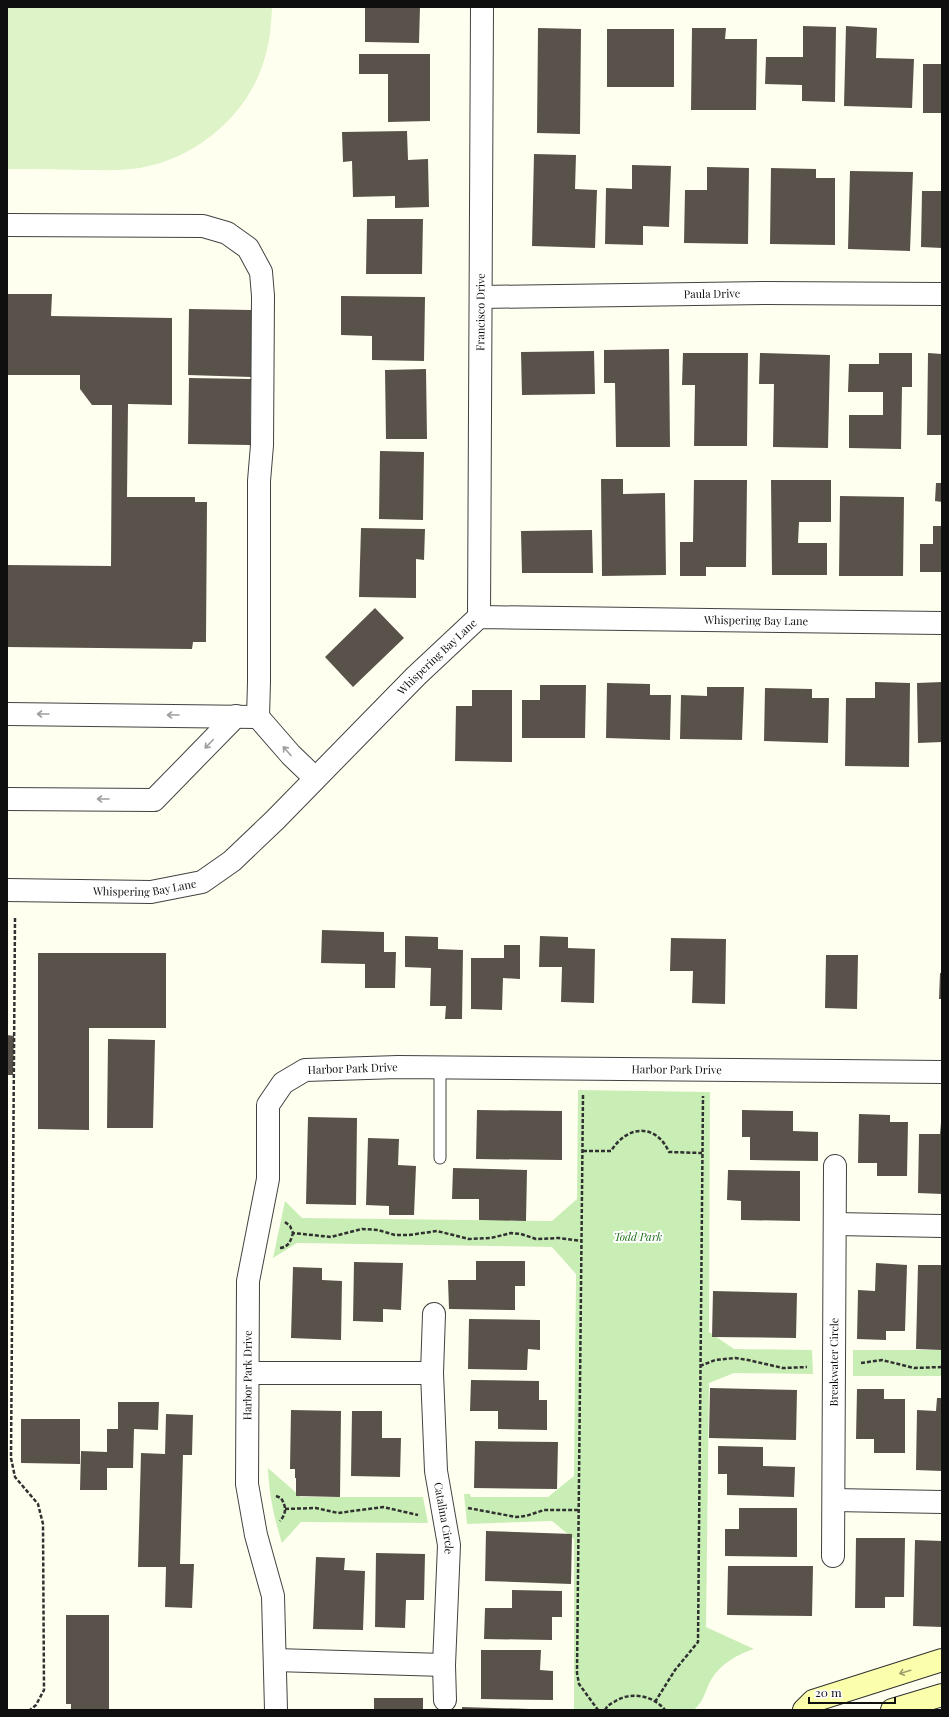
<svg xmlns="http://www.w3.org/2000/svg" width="949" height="1717" viewBox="0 0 949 1717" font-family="'Playfair Display',serif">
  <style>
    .green { fill: #c9eeb5 }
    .pitch { fill: #def4c8 }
    .building { fill: #59524a }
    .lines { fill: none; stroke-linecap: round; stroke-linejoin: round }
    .lane-casing { stroke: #424242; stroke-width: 13 }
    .street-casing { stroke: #424242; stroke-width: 24 }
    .secondary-casing { stroke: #313131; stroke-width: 24 }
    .path { stroke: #313131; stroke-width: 2.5; stroke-dasharray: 4 2; stroke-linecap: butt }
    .lane { stroke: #fff; stroke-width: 11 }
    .street { stroke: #fff; stroke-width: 22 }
    .secondary { stroke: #fbffab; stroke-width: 22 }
    .oneway { stroke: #9f9f9f }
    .oneway2 { stroke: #9d9f6d }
    .labels { text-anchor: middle; stroke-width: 4; stroke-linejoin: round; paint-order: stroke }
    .street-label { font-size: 11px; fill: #0f0f0f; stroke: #fff }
    .park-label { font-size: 11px; font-style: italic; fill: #1b6e18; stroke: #fff }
  </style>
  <rect width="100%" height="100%" fill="#fffff0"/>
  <path class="green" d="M578,1090L710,1092L709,1332L734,1349L812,1350L813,1374L734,1373L709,1383L706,1627L754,1649C738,1654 720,1664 711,1680C705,1691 704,1701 694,1710H574V1539L552,1521L467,1524L464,1494H470L471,1497H548L574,1476L576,1274L552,1247L297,1243L273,1258L285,1201L302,1218L552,1221L577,1199Z
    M853,1350H942V1376H853Z
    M268,1468L301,1497H423L428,1523L301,1522L282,1543C274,1518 269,1494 268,1468Z"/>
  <path class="pitch" d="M7,7H272V9C271,26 270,41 265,57C250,114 197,158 140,168C121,171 102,170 83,170C57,169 32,169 7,169Z"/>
  <path class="building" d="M365,7H420L419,43L365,42Z
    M803,26L836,27L835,102L802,101V85L765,84L766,57H803Z
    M846,26L877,28L876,58L914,59L912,108L844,106Z
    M538,28L581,29L580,134L537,133Z
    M692,28H726L725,39H757L756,110H691Z
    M607,29H674V87H607Z
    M359,54H430V121L388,122V74H359Z
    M923,64H942V113H923Z
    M407,131L408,160L428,159L429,207L395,208V196L353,197L352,161L343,162L342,132Z
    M534,154L576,155L575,189L597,190L595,248L532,246Z
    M632,165L671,166L669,227L643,226V245L605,244L606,188L632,189Z
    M707,167L749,168L748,244L684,243L685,190H707Z
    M771,168L816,169V178H835V245L770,244Z
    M850,171L913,172L910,251L848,249Z
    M922,191H942V248L921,247Z
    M367,219H423L422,274H366Z
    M7,294H52L51,316L172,318V405L128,404L127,497H195V502H207L206,642H193L192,649L7,647V565L111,566L112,405H92L80,389V375H7Z
    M341,296L425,297L424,361L372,360V336L341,335Z
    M189,309L252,310L251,377L188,375Z
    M669,349L670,447H616L615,383H604V350Z
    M594,351L595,394L522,395L521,352Z
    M683,353H748L747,446H694L695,385H682Z
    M760,353L830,355L828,448L773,447L774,384H759Z
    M879,353H912V387H902L901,449L849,448V415H883V392H848L849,364H879Z
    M928,353L942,354V435H927Z
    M426,369L427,439H386L385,370Z
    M189,378L251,379L250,445L188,444Z
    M380,451L424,452L423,520L379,519Z
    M601,479H623V494L665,493L666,575L602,576Z
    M694,480H747L746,567H706V576H680V542H693Z
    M771,480H831V522H799L798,543H827V575H772Z
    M936,483H942V502L935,501Z
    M840,496L904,497L903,576H839Z
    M933,526H942V572H920V544H933Z
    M361,528L425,529L424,560L416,559V598L359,597Z
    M592,530L593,573H522L521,531Z
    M375,608L404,638L353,687L325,657Z
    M875,682L910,683L909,767L845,766L846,698H875Z
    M942,682V742L918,743L917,683Z
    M607,683L650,684V695H671L670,740L606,738Z
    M540,685H586L585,738H522V700H540Z
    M707,687H744L742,740L680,739L681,695L707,696Z
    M765,688L812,689V698H829L828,743L764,741Z
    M472,690H512V762L455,761L456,706H472Z
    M322,930L384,932V952H396L395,988H365V964L321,963Z
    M405,936L438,937V949L463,950L462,1019H445L446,1006H430L431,968L405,967Z
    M540,936L568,937V948L595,949L594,1003L561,1002L562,967H539Z
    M671,938L726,939L725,1004L692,1003L693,971H670Z
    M504,945H520V979L503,978L502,1010L471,1009V958H504Z
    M38,953H166V1028H89V1130L38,1129Z
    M826,955H858L857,1009L825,1008Z
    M940,973H942V999H939Z
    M7,1035L14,1036L13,1075H7Z
    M108,1039L155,1040L153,1128H107Z
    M477,1110L562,1111V1160L476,1159Z
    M742,1110L793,1111V1131L818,1132V1161L750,1160V1137H742Z
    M859,1114L890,1115V1122H908L907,1176H877V1163H858Z
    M308,1117L357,1118L356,1205L306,1204Z
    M941,1123H942V1194L918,1193L919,1134H940Z
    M368,1138L399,1139L398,1165L416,1166L414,1215H389V1206L366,1205Z
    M453,1168L527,1170L526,1221L479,1220V1199H452Z
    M728,1170L800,1171V1221L741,1220V1201L727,1200Z
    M476,1261H525V1286H515V1310L449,1309L448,1280H476Z
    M354,1262L403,1263L401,1310L383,1309V1322L353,1321Z
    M876,1263L907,1265L905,1331H886V1340L857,1339L858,1290L875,1291Z
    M918,1265H942V1350L916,1349Z
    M293,1267L322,1268V1280L342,1281L341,1340L291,1338Z
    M713,1291L797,1293L796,1338L712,1337Z
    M469,1319L540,1320V1350L528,1349L527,1370L468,1369Z
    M471,1380L539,1381V1400H547V1430L498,1429V1411H470Z
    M710,1388L797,1390L796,1440L709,1438Z
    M857,1389H884V1399H905V1453H874V1439H856Z
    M937,1398H942V1471L916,1470L917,1410L936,1411Z
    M118,1402H159L158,1430L134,1429L133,1468H107V1490H80L81,1451L107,1452V1429H118Z
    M291,1410L341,1411L340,1497L296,1496V1478H295V1469H290Z
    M352,1411H382V1438H401L400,1477L351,1476Z
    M166,1414L193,1415L192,1455H183L180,1564H194L192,1608L165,1607L166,1567H138L141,1453L165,1454Z
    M21,1419H80V1464L21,1463Z
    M475,1441L558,1442L557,1489L474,1488Z
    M718,1446L763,1447V1466L795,1467L794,1497L727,1495V1474H718Z
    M739,1508H797V1557L725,1556V1529H739Z
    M486,1531L572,1534L571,1584L485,1581Z
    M856,1538H905L904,1597H885V1608H855Z
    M915,1540L942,1541V1627L913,1626Z
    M376,1553L425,1554L424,1600H406L405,1628L375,1627Z
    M316,1557L345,1558L344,1570L365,1571L363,1630L313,1629Z
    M728,1566H813L812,1616L727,1615Z
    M512,1590L562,1591V1617H552V1640L484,1639L485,1608H512Z
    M66,1615H109V1710H71V1704H66Z
    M481,1650H541L540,1670L553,1671V1700L481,1699Z
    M374,1698H423V1710H374Z
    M462,1707L530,1709V1710H462Z"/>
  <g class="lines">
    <defs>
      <path id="lane" d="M440,1158V1067"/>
      <g id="street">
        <path d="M7,225L203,226L227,233L248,248L261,272L263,296L262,445L259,481V682L258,717"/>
        <path id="s1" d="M482,297L766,293L942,294"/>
        <path id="s2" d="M479,617L482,7"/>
        <path d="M7,714L258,717L291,755L315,778"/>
        <path d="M7,799L154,800L236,716"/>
        <path id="s3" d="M7,890L151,892L202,882L232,861L275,820L416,676L479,617L942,623"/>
        <path d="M835,1224L942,1226"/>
        <path id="s4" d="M434,1314L432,1373L436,1471L449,1545L444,1665L445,1700"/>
        <path d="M249,1373H432"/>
        <path d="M834,1500L942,1502"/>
        <path id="s5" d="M833,1556L835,1166"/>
        <path d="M275,1660L444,1665"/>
        <path id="s6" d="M276,1710L273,1596L256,1535L247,1484L248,1281L268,1179V1105L283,1083L305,1070L398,1067L942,1072"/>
      </g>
      <path id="secondary" d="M804,1710L813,1701L942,1660
        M892,1710L942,1695"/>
    </defs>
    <use href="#lane" class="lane-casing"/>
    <use href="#street" class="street-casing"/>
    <use href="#secondary" class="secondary-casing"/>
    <path class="path" d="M15,918L11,1458L15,1477L38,1504L43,1524L44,1690L36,1705L30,1710
      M583,1095L577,1673L579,1684L598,1710
      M583,1151H611C627,1125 656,1123 669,1152L702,1153
      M285,1222L290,1226L293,1233L331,1237L362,1229L378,1230L395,1235H409L437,1231L469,1239L491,1238L511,1233L521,1234L536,1239L559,1238L582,1241
      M280,1248C289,1247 291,1240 293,1233
      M861,1363L882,1360L914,1368L942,1367
      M700,1366L715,1360L735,1358L748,1360L783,1368L807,1367
      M276,1496L281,1498C286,1506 287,1513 280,1521
      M468,1508L516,1517L526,1516L544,1510H578
      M285,1509L316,1508L338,1513L383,1507L418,1515
      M655,1702L675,1670L698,1642L703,1096
      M605,1710C607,1706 610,1704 614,1702C630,1691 653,1695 665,1710"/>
    <use href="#lane" class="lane"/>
    <use href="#street" class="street"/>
    <use href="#secondary" class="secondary"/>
  </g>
  <defs><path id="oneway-shaft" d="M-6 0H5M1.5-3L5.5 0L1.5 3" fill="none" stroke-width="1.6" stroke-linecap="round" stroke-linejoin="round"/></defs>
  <g class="oneway">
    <use href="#oneway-shaft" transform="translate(43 714) rotate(-180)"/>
    <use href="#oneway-shaft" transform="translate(173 715) rotate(-180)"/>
    <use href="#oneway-shaft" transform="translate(209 744) rotate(134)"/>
    <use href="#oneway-shaft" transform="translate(287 751) rotate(-131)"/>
    <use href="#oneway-shaft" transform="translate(103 799) rotate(-180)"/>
  </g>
  <use class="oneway2" href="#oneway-shaft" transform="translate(905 1672) rotate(163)"/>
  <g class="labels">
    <g class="street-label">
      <text dy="4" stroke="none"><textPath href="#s1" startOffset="230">Paula Drive</textPath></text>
      <text dy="4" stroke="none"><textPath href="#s2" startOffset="305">Francisco Drive</textPath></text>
      <text dy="4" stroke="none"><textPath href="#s3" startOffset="857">Whispering Bay Lane</textPath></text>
      <text dy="4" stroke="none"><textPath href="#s3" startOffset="522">Whispering Bay Lane</textPath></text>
      <text dy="4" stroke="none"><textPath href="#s3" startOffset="138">Whispering Bay Lane</textPath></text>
      <text dy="4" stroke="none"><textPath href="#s6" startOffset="710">Harbor Park Drive</textPath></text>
      <text dy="4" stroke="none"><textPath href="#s6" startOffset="1034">Harbor Park Drive</textPath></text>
      <text dy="4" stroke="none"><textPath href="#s5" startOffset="194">Breakwater Circle</textPath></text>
      <text dy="4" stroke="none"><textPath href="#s6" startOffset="338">Harbor Park Drive</textPath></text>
      <text dy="4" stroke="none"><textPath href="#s4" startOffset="205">Catalina Circle</textPath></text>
    </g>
    <g class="park-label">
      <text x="638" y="1241">Todd Park</text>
    </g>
  </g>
  <rect width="949" height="1717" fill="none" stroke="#0f0f0f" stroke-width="16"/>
  <path d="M809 1697v6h86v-6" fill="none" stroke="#0f0f0f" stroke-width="2"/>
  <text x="815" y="1697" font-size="12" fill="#0f0f0f" stroke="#ffffff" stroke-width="3" paint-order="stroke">20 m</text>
</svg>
